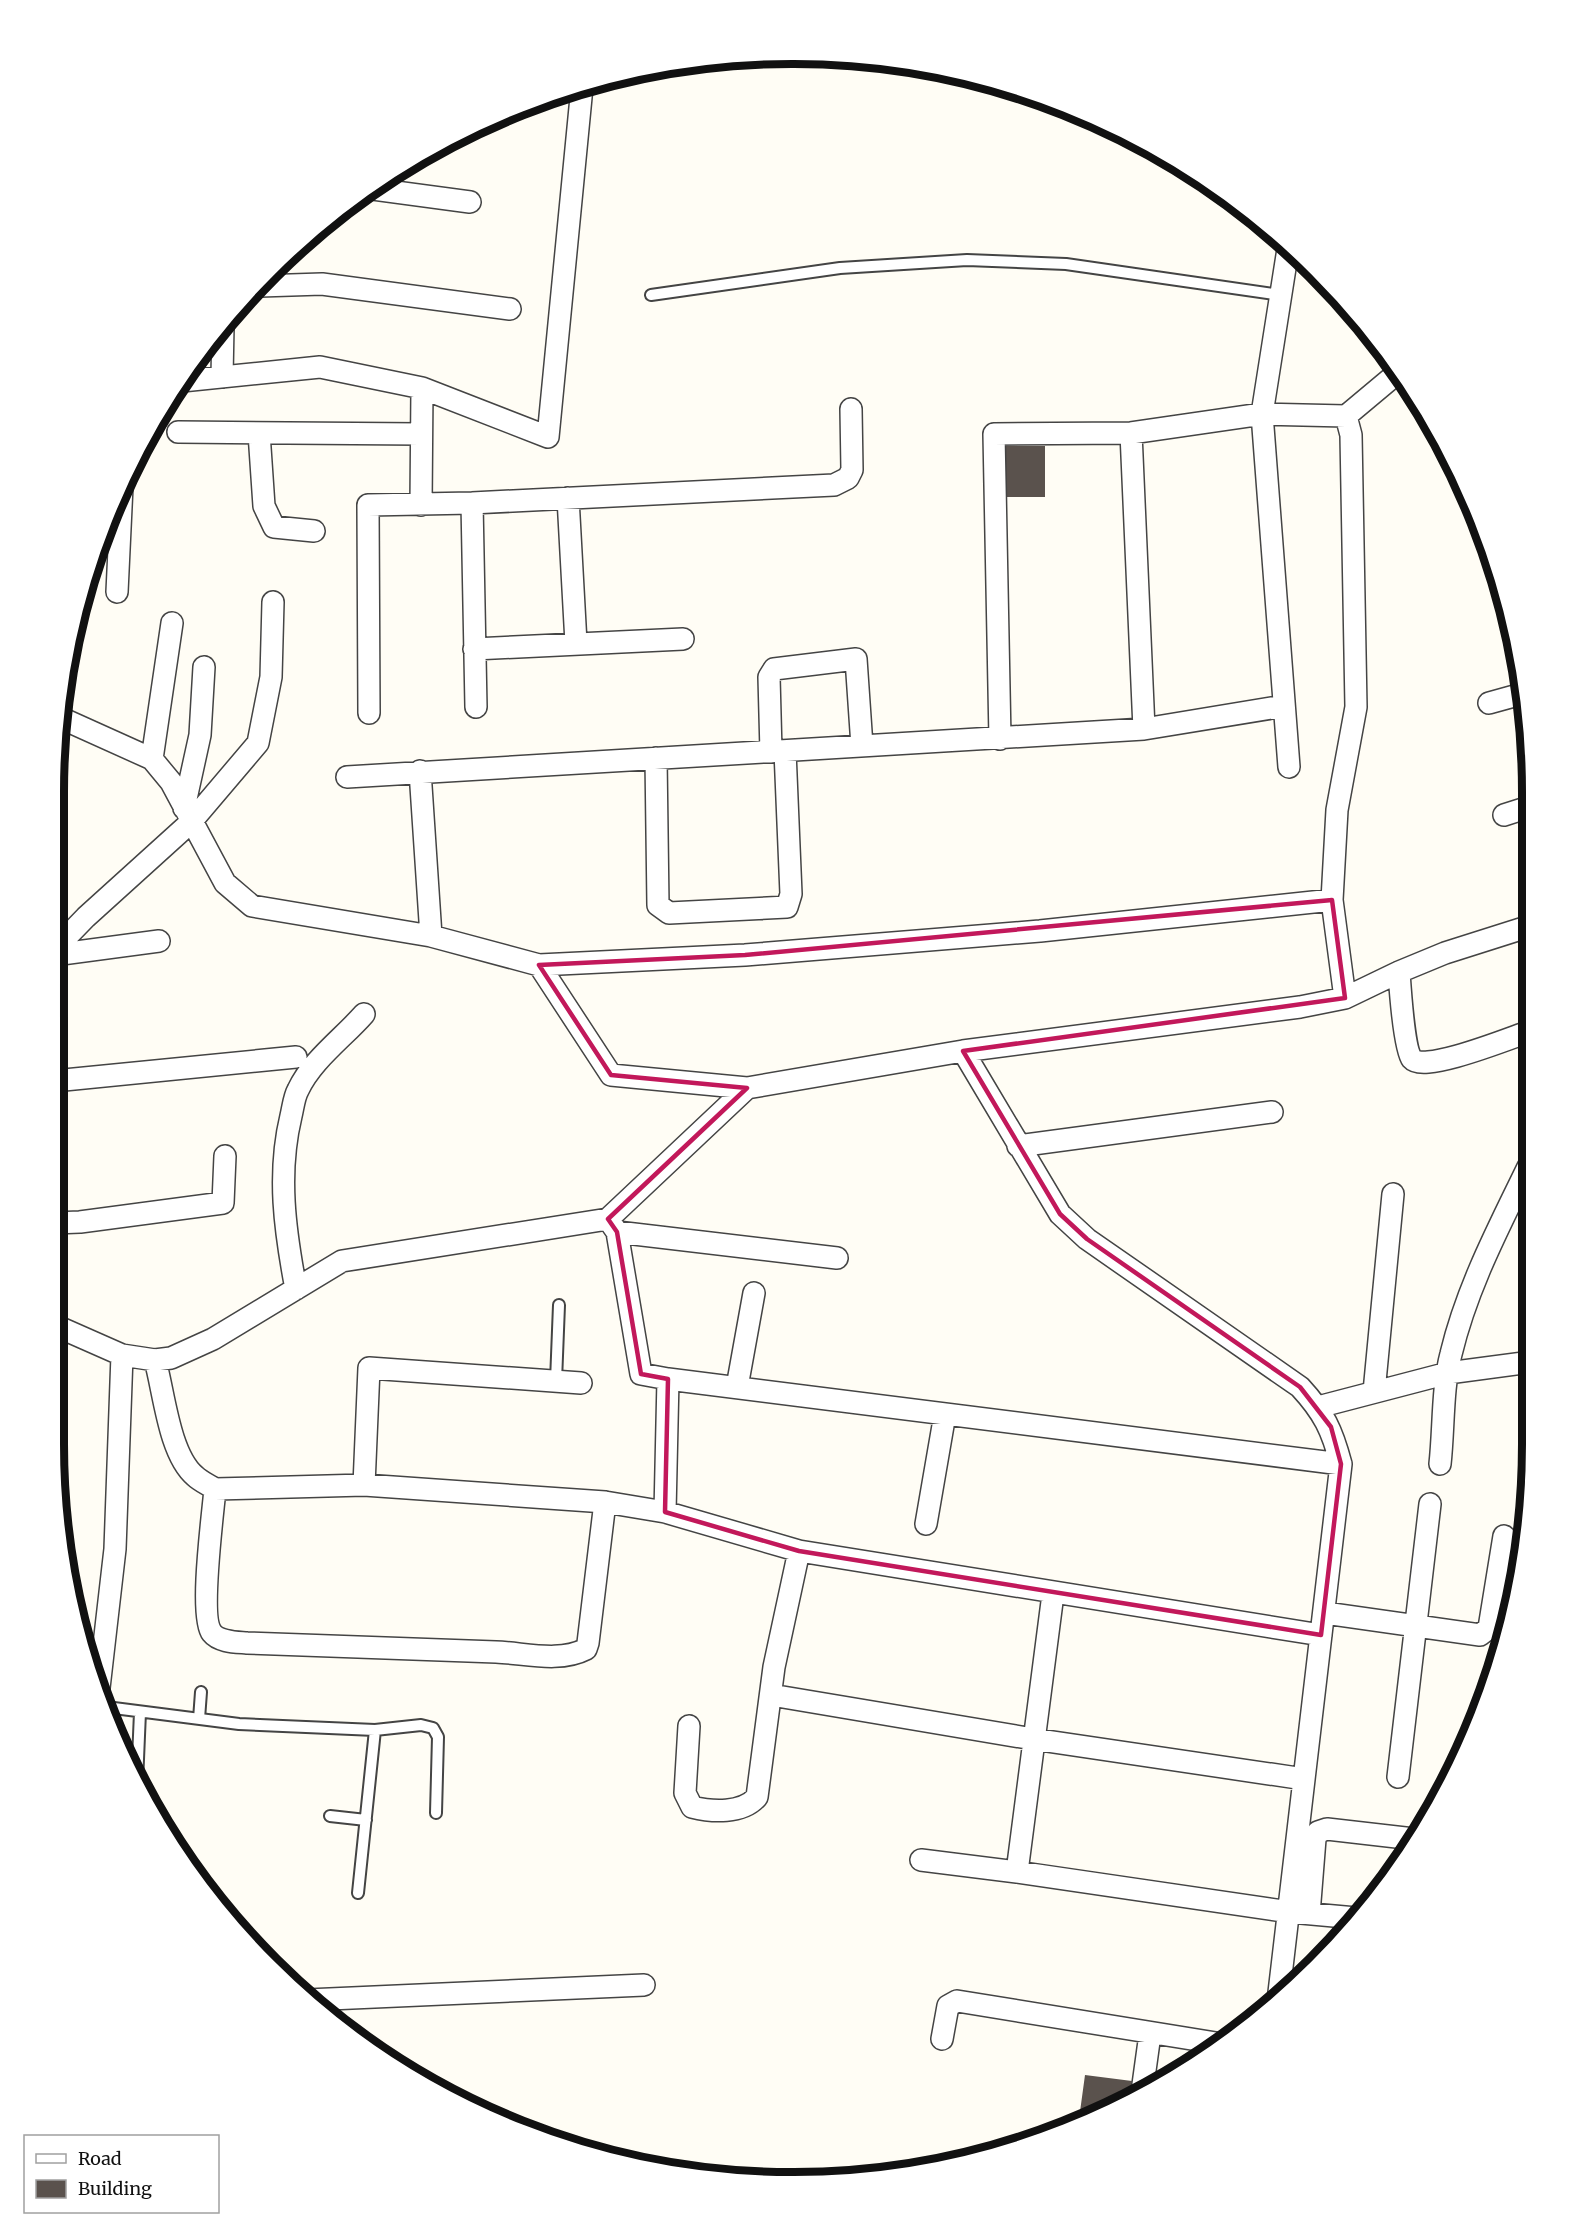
<svg xmlns="http://www.w3.org/2000/svg" width="1586" height="2237" viewBox="0 0 1586 2237" font-family="Merriweather,serif">
  <style>
    .building { fill: #5a524d }
    .lines { fill: none; stroke-linecap: round; stroke-linejoin: round }
    .service-casing { stroke: #444; stroke-width: 14 }
    .minor-casing { stroke: #444; stroke-width: 24 }
    .service { stroke: #fff; stroke-width: 10 }
    .minor { stroke: #fff; stroke-width: 21 }
    .marked { fill: none; stroke: #c2185b; stroke-width: 4.5; stroke-linejoin: round }
    .rim { fill: none; stroke: #111; stroke-width: 8 }
  </style>
  <rect width="100%" height="100%" fill="#fffdf5"/>
  <path class="building" d="M1006,446H1045V497H1006Z
    M1085,2075L1132,2081L1129,2100L1120,2107L1079,2119Z"/>
  <g class="lines">
    <defs>
      <path id="service" d="M651,295L840,268L967,260L1066,264L1281,295
        M556,1381L559,1305
        M106,1707L239,1724L375,1730L421,1725L433,1728L438,1737L436,1813
        M199,1719L201,1692
        M137,1783L140,1712
        M330,1816L366,1820
        M358,1893L375,1730"/>
      <path id="minor" d="M373,189L470,202
        M1288,249L1262,414L1346,416L1351,435L1356,707L1337,810L1332,900L1345,998
        M260,286L322,284L510,309
        M222,377L223,326
        M182,381L320,367L422,388L548,437L582,87
        M1346,416L1395,375
        M178,432L421,434
        M259,433L264,506L274,527L314,531
        M1131,433L1144,729
        M568,498L576,643
        M472,503L476,707
        M421,505L422,388
        M117,592L122,486
        M474,649L683,639
        M1489,703L1525,693
        M369,713L368,505L472,503L834,485L848,478L852,470L851,409
        M61,718L152,759L171,782L225,883L252,906L431,936L539,965L745,955L1040,931L1332,900
        M1000,739L994,434L1131,433L1262,414L1289,767
        M771,752L769,677L774,669L856,659L862,746
        M656,758L658,905L669,913L787,907L791,894L785,751
        M152,759L172,623
        M420,771L431,936
        M347,777L1144,729L1284,706
        M184,808L200,735L204,667
        M1504,815L1526,808
        M54,950L86,917L191,822L258,743L271,677L273,602
        M54,955L159,941
        M539,965L611,1075L747,1088
        M1399,972C1400,987 1404,1049 1412,1059C1424,1073 1510,1038 1528,1032
        M963,1051L1060,1214L1087,1239L1300,1387C1324,1413 1332,1430 1341,1464L1278,2001
        M54,1081L296,1057
        M1018,1146L1272,1112
        M608,1219L617,1232L641,1374L668,1379L665,1512
        M54,1223L80,1222L223,1203L225,1156
        M617,1232L837,1258
        M296,1289C285,1231 277,1174 291,1116C293,1108 294,1097 298,1090C312,1060 343,1038 364,1014
        M54,1325L122,1355L155,1360L171,1358L213,1339L342,1261L608,1219L747,1088L963,1051L1300,1007L1345,998L1399,972L1445,953L1527,927
        M155,1360C164,1392 169,1454 195,1476C200,1481 209,1485 215,1489L364,1485L605,1502L665,1512L799,1551L1321,1635
        M668,1379L1341,1464
        M737,1387L754,1293
        M1374,1392L1393,1194
        M1318,1407L1448,1373L1530,1362
        M1440,1464C1444,1428 1442,1388 1451,1354C1467,1287 1499,1227 1528,1167
        M364,1485L369,1368L581,1383
        M215,1489C213,1513 199,1617 212,1633C219,1642 236,1642 247,1643C330,1646 413,1649 496,1652C525,1653 559,1663 586,1649L588,1643L605,1502
        M926,1524L945,1414
        M1053,1594L1017,1872L1290,1912L1356,1918
        M1325,1613L1480,1635L1489,1628L1504,1536
        M99,1688L115,1549L122,1355
        M771,1695L1033,1739L1304,1779
        M689,1726L685,1793L692,1807C712,1812 742,1814 757,1797L774,1667L799,1551
        M1398,1777L1430,1504
        M921,1860L1017,1872
        M1309,1914L1315,1839L1318,1832L1327,1829L1414,1839
        M307,2000L644,1985
        M942,2039L948,2006L957,2001L1216,2043
        M1142,2092L1150,2034"/>
    </defs>
    <use href="#service" class="service-casing"/>
    <use href="#minor" class="minor-casing"/>
    <use href="#service" class="service"/>
    <use href="#minor" class="minor"/>
  </g>
  <path class="marked" d="M1332,900L1345,998L963,1051L1060,1214L1087,1239L1300,1387L1331,1427L1341,1464L1321,1635L799,1551L665,1512L668,1379L641,1374L617,1232L608,1219L747,1088L611,1075L539,965L745,955Z"/>
  <path d="M0 0H1586V2237H0ZM792 64H794A728 728 0 0 1 1522 792V1444A728 728 0 0 1 794 2172H792A728 728 0 0 1 64 1444V792A728 728 0 0 1 792 64Z" fill="#fff" fill-rule="evenodd"/>
  <path class="rim" d="M792 64H794A728 728 0 0 1 1522 792V1444A728 728 0 0 1 794 2172H792A728 728 0 0 1 64 1444V792A728 728 0 0 1 792 64Z"/>
  <rect x="24" y="2135" width="195" height="78" fill="#ffffff" stroke="#a0a0a0" stroke-width="1.5"/>
  <rect x="36" y="2154" width="30" height="9" fill="#ffffff" stroke="#a0a0a0" stroke-width="1.5"/>
  <text x="78" y="2165" font-size="18" fill="#111111">Road</text>
  <rect x="36" y="2180" width="30" height="18" fill="#5a524d" stroke="#a0a0a0" stroke-width="1.5"/>
  <text x="78" y="2195" font-size="18" fill="#111111">Building</text>
</svg>
